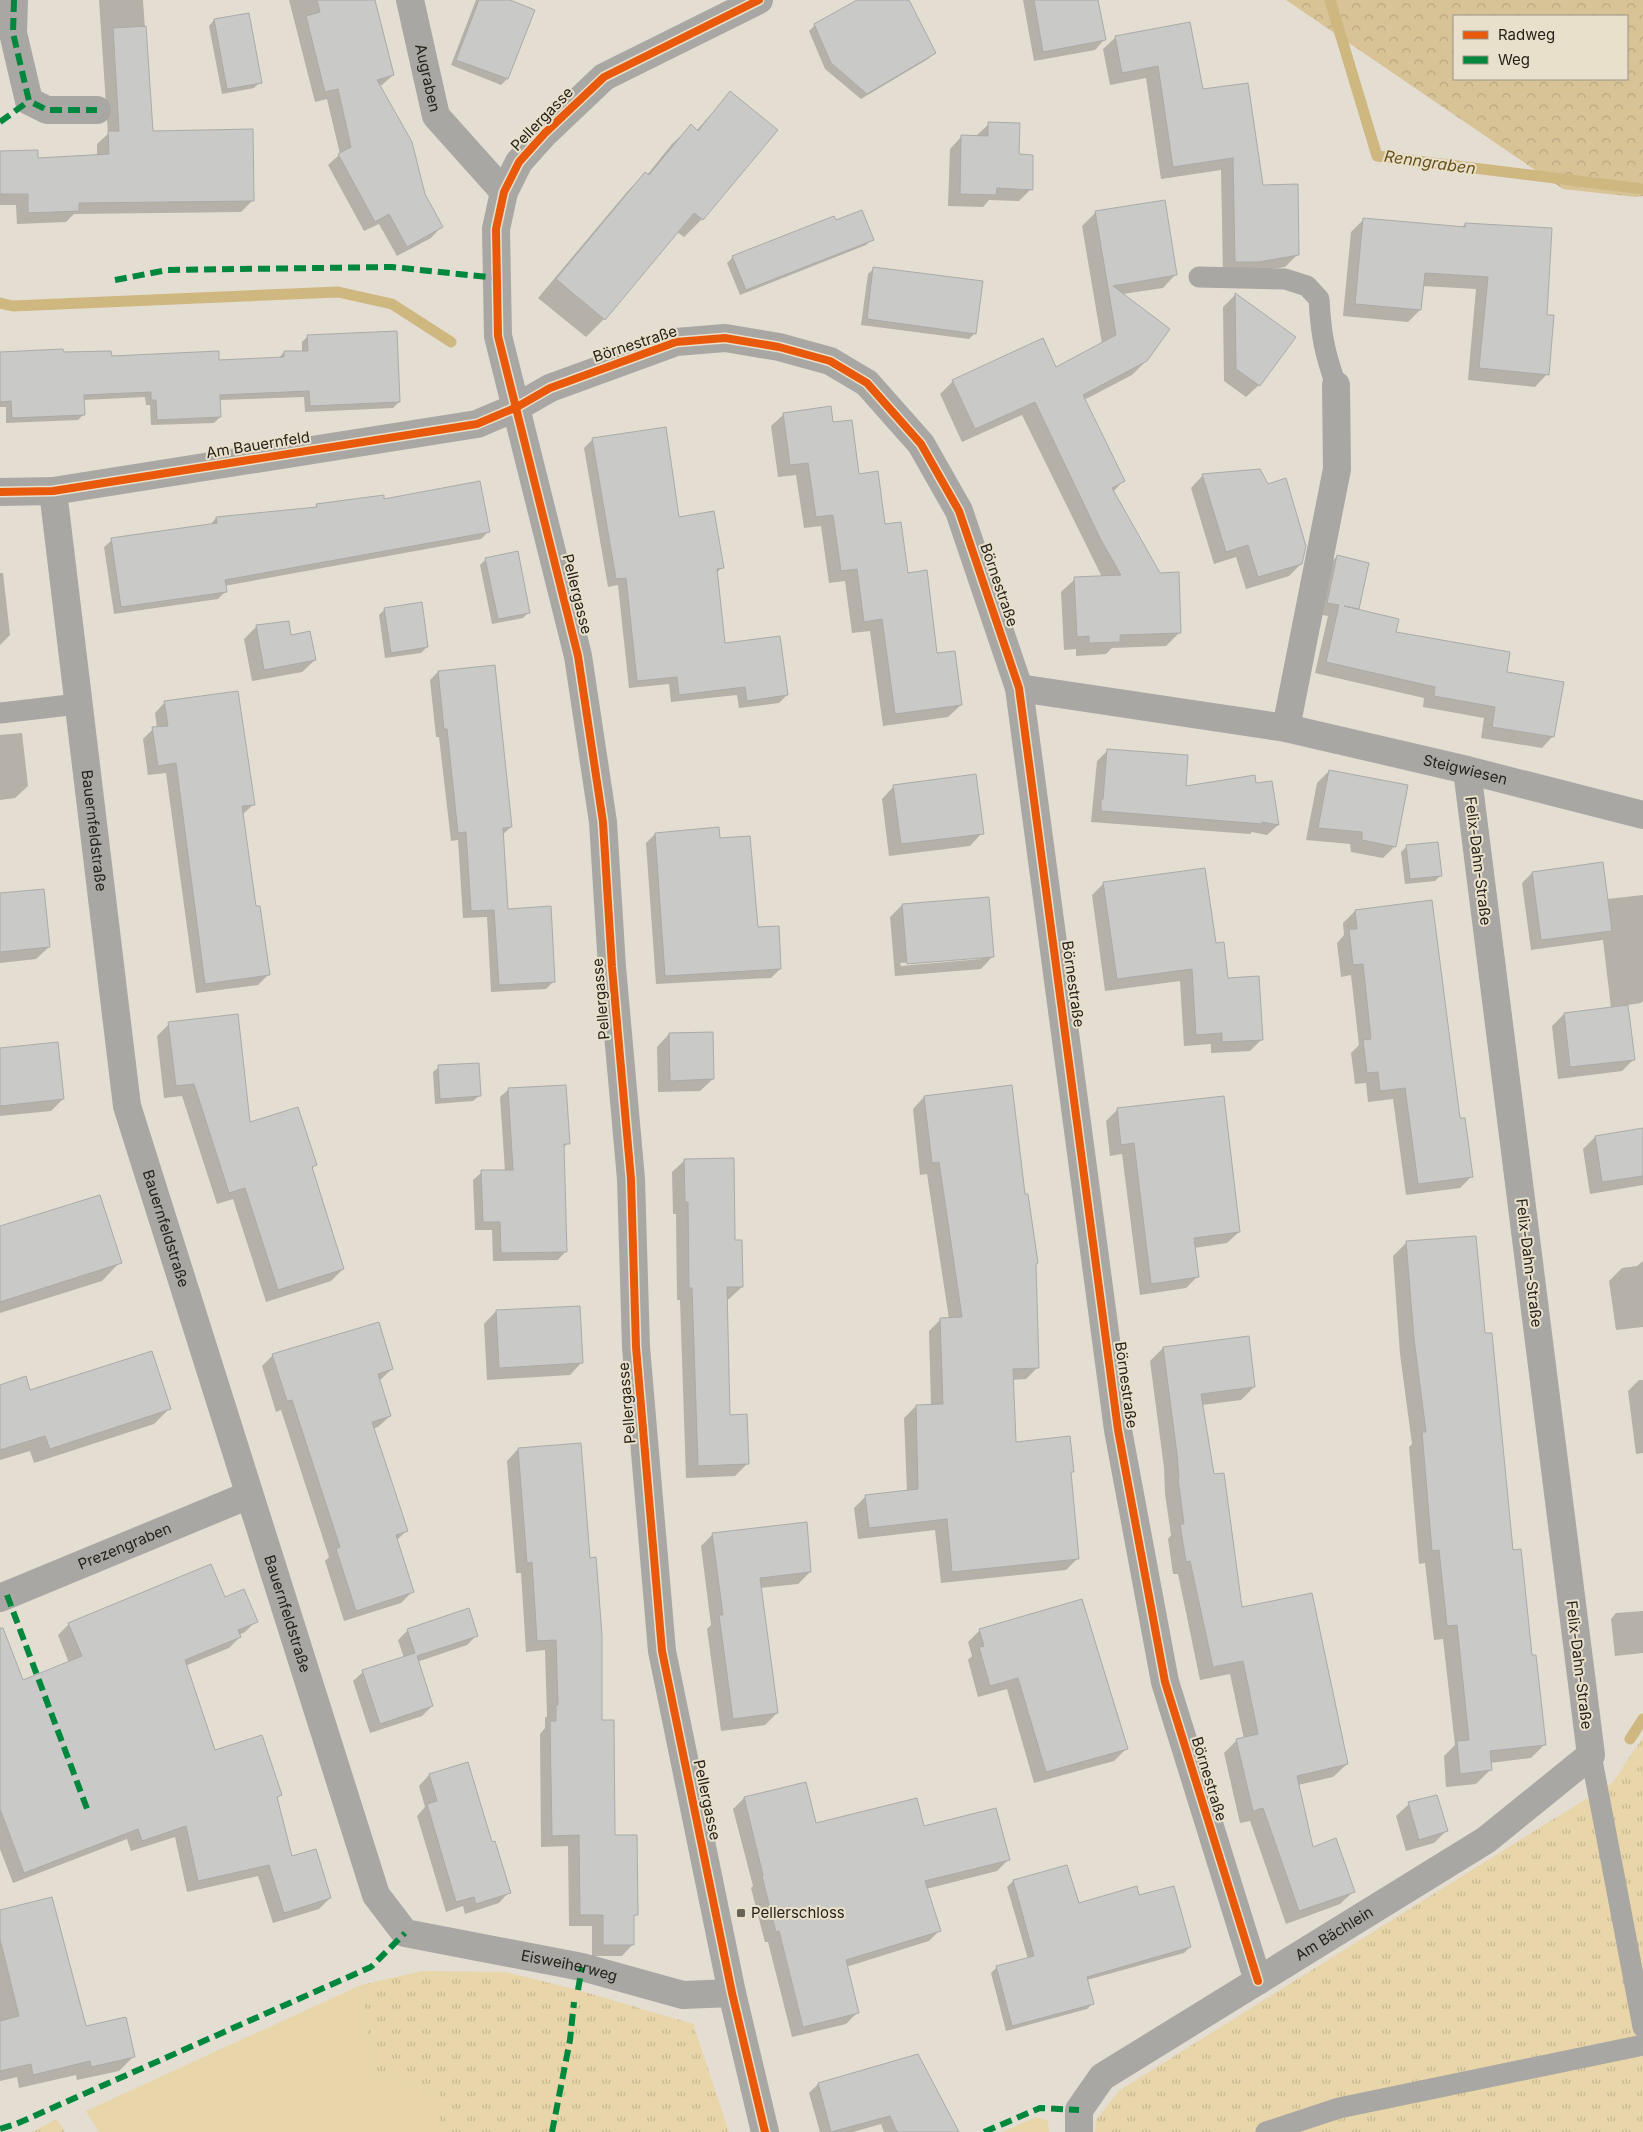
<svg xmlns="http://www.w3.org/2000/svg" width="1643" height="2132" viewBox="0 0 1643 2132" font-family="Inter,sans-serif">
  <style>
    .grass { fill: url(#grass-tufts) }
    .forest { fill: url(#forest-crowns); fill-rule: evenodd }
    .garden { fill: #e8d5a9 }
    .shadow { fill: #0003; fill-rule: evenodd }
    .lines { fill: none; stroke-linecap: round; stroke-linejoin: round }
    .stream { stroke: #cfb780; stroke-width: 11 }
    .building { fill: #c9c9c7; stroke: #aaaba8 }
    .service { stroke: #a9a7a3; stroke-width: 21 }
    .minor { stroke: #a9a7a3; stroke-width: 28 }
    .quiet { stroke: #00873e; stroke-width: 6; stroke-dasharray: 12 6; stroke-linecap: butt }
    .cycleway-casing { stroke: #e9e0cc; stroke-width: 11 }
    .cycleway { stroke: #e8590c; stroke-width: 8 }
    .poi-dot { fill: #68635a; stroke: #e9e0cc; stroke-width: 2 }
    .labels { text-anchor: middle; stroke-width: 4; stroke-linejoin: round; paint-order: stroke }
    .street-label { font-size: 15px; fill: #25221a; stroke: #e9e0cc }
    .poi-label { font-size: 15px; fill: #25221a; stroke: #e9e0cc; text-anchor: start }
    .water-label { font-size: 16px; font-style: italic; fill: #655017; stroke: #e9e0cc }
  </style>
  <defs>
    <pattern id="grass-tufts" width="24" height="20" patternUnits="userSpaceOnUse" patternTransform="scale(1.25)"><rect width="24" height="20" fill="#e8d5a9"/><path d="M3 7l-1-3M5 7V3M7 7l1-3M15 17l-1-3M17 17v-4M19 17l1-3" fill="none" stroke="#c7b791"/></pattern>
    <pattern id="forest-crowns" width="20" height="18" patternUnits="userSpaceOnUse" patternTransform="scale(1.25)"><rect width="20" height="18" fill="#d7c396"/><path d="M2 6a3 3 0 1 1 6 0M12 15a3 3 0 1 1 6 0" fill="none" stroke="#b8a781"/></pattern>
  </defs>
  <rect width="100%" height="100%" fill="#e3ddd2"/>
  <path class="grass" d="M1643,1737V2132H1095L1096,2120L1120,2090L1613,1782Z
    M422,1971L505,1972L578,1990L693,2024L729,2132H440V2091L372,2073L361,1985Z
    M57,2119L65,2132H32Z"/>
  <path class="forest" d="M1286,0H1643V196L1636,197L1563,189ZM1454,16H1627V79H1454Z"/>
  <path class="garden" d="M361,1985L372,2073L440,2091V2132H99L86,2111Z
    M1036,2117L1048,2121L1049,2132H1002Z"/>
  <path class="shadow" d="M99,0H143L152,132L253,200L241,212L74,214L66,222L17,224L16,205H0V153L37,159L97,156V144L108,134Z
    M289,0H374L393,75L382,85L379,86L424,194L441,227L431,238L397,256L379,224L364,231L328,165L340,154L327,99L315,102Z
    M476,0H506L533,10L507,79L501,85L451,65Z
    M859,0H907L934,53L928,59L861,99L825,69L809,31L815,25Z
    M1023,0H1097L1104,40L1095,50L1034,61Z
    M214,20L260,82L254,88L222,94L209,26Z
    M1116,37L1202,91L1262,186L1298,254L1285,267L1244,273L1223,274L1221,170L1161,179L1146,78L1110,85L1103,49Z
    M730,93L702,219L684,237L677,232L604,319L586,337L538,298L627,192L645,173L647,175L672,144L691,126L696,131Z
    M989,124L1018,156L1031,189L1019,201L989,200L983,207L948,206L950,149L962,136H976Z
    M1095,213L1176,274L1163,288L1123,294L1146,361L1132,375L1084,400L1123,481L1113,492L1180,632L1166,646L1112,648L1106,654L1076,656V649L1064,650L1061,592L1075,579L1102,577L1022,415L962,442L940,394L953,381L1056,369L1102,344L1082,226Z
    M1363,220L1461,228L1465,224L1545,316L1547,374L1535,387L1468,380L1476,289L1422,286L1420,310L1408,322L1343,316L1351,232Z
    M835,222L872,239L866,245L740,295L727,263L733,257Z
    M874,268L975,333L969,339L861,325L868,274Z
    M1235,295L1259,385L1246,397L1224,381L1223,307Z
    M308,336L399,402L393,408L305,412L304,397L219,400L220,417L214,423L151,425L150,405H146L145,397L83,400L84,414L78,420L6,423V407H0V353L63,354L218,361L278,359L284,352H302V342Z
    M784,414L832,424L907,574L936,654L961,705L948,717L883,726L870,631L852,633L845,581L829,583L821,526L804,528L796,475L778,477L771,426Z
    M592,440L678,518L722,567L716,574L724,644L787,695L779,703L739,708L737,695L671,702L669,684L629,688L618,585L608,587L584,448Z
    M1203,475L1301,564L1289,576L1246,589L1236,557L1214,564L1191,488Z
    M383,501L488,532L481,539L224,586L225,592L218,599L114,614L104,547L112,540L210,525L216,518L314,508L317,506Z
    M1337,556L1358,608L1356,610L1394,633L1505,673L1553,736L1542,748L1481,738L1484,718L1423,707L1424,698L1315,673L1328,616L1316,614L1326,568Z
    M486,559L529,612L523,618L492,624L480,565Z
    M0,573H3L10,635L0,645Z
    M385,609L427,647L421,653L385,658L379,615Z
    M288,622L289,636L315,660L302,672L252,681L244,639L256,627Z
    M494,666L511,827L502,835L507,910L554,981L546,989L491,992L487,917L463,918L458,840L451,841L439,737H436L430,680L438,672Z
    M165,702L254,804L242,815L255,908L269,974L258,985L196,993L166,773L148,775L143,739L153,729L157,728L155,713Z
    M22,733L28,786L15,798L0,800V735Z
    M1108,750L1184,787L1255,785L1271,782L1278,825L1267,835L1252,832L1250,834L1091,822L1097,761Z
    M1329,771L1395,846L1383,858L1351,852L1350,844L1306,840L1317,783Z
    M894,786L982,833L970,846L889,856L882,799Z
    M655,834L719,840L757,929L780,969L771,978L656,984L646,843Z
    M1407,846L1441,875L1435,881L1405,884L1401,852Z
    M1532,873L1607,899L1643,895V1001L1641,1003L1627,1005L1634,1059L1622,1071L1558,1079L1552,1026L1564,1014L1611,1008L1603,940L1531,950L1522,883Z
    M1104,883L1215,945L1227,980L1262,1039L1250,1051L1211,1053V1044L1184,1046L1180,981L1105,991L1092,895Z
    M0,895L49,947L36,959L0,963Z
    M902,905L993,956L981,969L895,976L890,917ZM981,957V959L901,966L900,963Z
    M1355,911L1459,1120L1472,1176L1460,1188L1406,1195L1393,1099L1368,1102L1366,1083L1355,1084L1351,1053L1359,1045L1351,975L1341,977L1337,943L1344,935L1343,923Z
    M169,1024L249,1124L315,1165L312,1169L343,1269L331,1281L266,1302L233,1199L217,1204L182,1096L164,1098L157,1036Z
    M669,1034L713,1079L700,1091L658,1092L657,1047Z
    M0,1049L63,1099L51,1111L0,1116Z
    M439,1067L479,1096L473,1101L435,1104L433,1072Z
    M509,1089L568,1143L563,1148L566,1251L558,1260L493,1261L492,1230H475L473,1180L482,1172L505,1171L500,1097Z
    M924,1097L1024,1196L1037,1263L1034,1266L1038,1367L1026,1379L1012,1380L1014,1443L1072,1471L1070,1474L1078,1558L1066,1570L941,1583L935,1530L858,1539L854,1508L866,1496L907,1491L904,1418L916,1406H931L929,1331L941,1319H949L927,1174L920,1175L913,1109Z
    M1118,1109L1239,1232L1227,1243L1194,1248L1198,1276L1186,1288L1140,1295L1122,1154L1110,1156L1106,1121Z
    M1643,1129V1185L1590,1194L1583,1149L1595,1137Z
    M685,1160L734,1241L742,1287L729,1299H726L729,1416L747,1464L735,1476L686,1478L680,1300H677L676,1214H673L672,1172Z
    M0,1228L120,1262L102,1281L0,1313Z
    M1407,1242L1484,1335L1512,1551L1545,1744L1531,1758L1490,1763V1770L1476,1784L1446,1787L1444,1756L1455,1745L1443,1639L1434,1640L1425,1563L1419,1564L1409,1447L1412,1444L1400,1354L1393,1256Z
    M1643,1261V1327L1616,1330L1609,1281L1622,1268L1637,1266Z
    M496,1311L582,1362L570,1375L487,1380L484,1324Z
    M1163,1348L1254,1387L1241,1400L1202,1405L1213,1476L1241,1609L1347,1764L1333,1777L1298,1785L1312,1848L1354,1891L1340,1904L1286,1924L1250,1821L1240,1823L1224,1753L1237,1740L1244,1739L1230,1674L1200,1680L1178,1574H1173L1168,1539L1171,1535L1165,1494L1164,1468L1150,1361Z
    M273,1355L392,1369L379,1381L390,1416L378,1427L373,1429L406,1531L396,1541L412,1592L401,1603L344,1621L325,1561L329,1557L281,1410L276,1412L262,1366Z
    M1639,1380H1643V1453L1636,1454L1628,1391Z
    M0,1386L29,1391L169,1409L154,1424L34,1463L30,1451L0,1460Z
    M518,1449L601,1722L613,1836L637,1914L633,1917V1944L622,1956H592V1926H569L568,1846L541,1847L540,1734L545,1728V1718L547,1716L545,1650L526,1652L521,1573H516L507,1461Z
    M713,1534L810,1572L798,1584L760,1588L777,1713L765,1725L721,1731L707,1629L711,1625L701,1546Z
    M224,1598L256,1621L245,1632L239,1635L240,1637L229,1648L185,1666L214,1751L280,1795L277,1799L291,1858L330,1898L319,1909L273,1923L258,1876L187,1892L175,1837L131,1851L127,1839L13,1883L0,1849V1677L22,1682L69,1663L58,1635L69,1624Z
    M1643,1611V1653L1615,1656L1611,1619L1616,1613Z
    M408,1630L477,1635L467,1645L417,1662L432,1706L422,1716L370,1733L353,1681L363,1672L404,1658L398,1640Z
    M980,1630L1126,1749L1114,1761L1034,1783L1007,1689L978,1697L968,1660L972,1656L968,1642Z
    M429,1775L491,1843L509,1892L499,1903L465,1914L463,1906L446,1912L417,1816L425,1807L419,1786Z
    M805,1783L816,1824L923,1827L1008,1860L997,1871L926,1889L940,1930L929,1941L846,1967L857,2013L846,2024L792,2037L768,1942H765L751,1888L753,1886L733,1809L744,1798Z
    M1409,1804L1446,1831L1434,1843L1406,1851L1396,1816Z
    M1066,1866L1078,1905L1138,1897L1190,1947L1184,1953L1087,1980L1093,2003L1087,2009L1006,2031L991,1973L997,1967L1028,1959L1007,1887L1013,1881Z
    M0,1911L85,2028L133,2057L119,2071L77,2080L76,2075L19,2088L17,2077L0,2081Z
    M818,2084L945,2132H884L881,2124L853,2132H820L809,2093Z"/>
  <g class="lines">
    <path class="stream" d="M1330,0L1377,156L1643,189
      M0,303L13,306L338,292L392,304L451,342
      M1630,1739L1643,1719"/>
  </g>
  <path class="building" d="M317,0H375L394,75L377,80L412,142L425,194L443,227L407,247L389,214L375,222L338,154L351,147L338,89L325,92L306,16L320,12Z
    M479,0H510L535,10L508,79L456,60Z
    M857,0H909L936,53L867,94L831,63L814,24Z
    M1034,0H1098L1106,40L1043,52Z
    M249,13L262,83L227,89L214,19Z
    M1190,22L1203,89L1248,83L1263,185L1298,184L1299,255L1258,262H1235L1233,158L1173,167L1158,66L1122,73L1115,36Z
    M146,26L153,131L253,129L254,201L79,203V211L28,213V194H0V151L38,150V158L109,154L108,131H119L113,28Z
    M730,91L778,130L703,220L694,213L605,320L556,279L645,172L649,175L691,124L698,131Z
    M988,122L1020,123L1019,154L1033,155V190L997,188L996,195L960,194L961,135L988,136Z
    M1165,200L1177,275L1113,286L1170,329L1147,361L1083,395L1125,481L1112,488L1160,573L1179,572L1181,633L1120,635V642L1089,643V636L1077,637L1074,577L1121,575L1101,540L1035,402L975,429L952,380L1043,338L1056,367L1116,335L1095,211Z
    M862,210L874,240L746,290L732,256L834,216L836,220Z
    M1363,218L1465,227V223L1552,228L1547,315H1554L1549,375L1479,368L1488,277L1425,273L1421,310L1355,304Z
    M873,267L983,281L976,334L867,319Z
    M1235,293L1296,337L1260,386L1236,369Z
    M397,331L400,402L310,406L309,391L220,395L221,417L157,420L156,400H151V392L84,395L85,415L12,418L11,401L0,402V352L63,349L64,352L111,351L112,356L219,351V360L284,357V351H308L307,335Z
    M831,406L833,422L852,420L859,474L878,471L885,524L901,522L908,573L927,570L937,653L955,651L962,705L895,714L882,619L864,622L857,569L841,571L833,515L816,517L808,463L790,465L783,413Z
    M666,427L679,517L714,511L724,568L717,569L725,643L780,636L788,695L747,701L745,687L679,695L677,677L637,681L626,578L616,579L592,438Z
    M1260,469L1268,484L1286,478L1306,546L1302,564L1258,577L1248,545L1226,552L1202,474Z
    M480,481L490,532L225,580L227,592L121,607L111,538L217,523L216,517L317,507L316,504L384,495V499Z
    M518,551L530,613L498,619L485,558Z
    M1337,555L1369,563L1359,609L1344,606L1399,619L1396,632L1510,652L1507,672L1564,682L1554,737L1492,727L1495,707L1434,696L1435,687L1326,662L1339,605L1327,603Z
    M422,602L428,647L391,653L384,608Z
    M289,621L291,635L310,631L316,660L264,670L256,625Z
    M495,665L512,827L503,828L508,909L551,906L555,982L499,985L494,910L471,911L466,832L458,833L447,729H444L438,671Z
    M238,691L255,805L242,806L256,906H260L270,975L205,984L176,763L158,766L152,727L168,726L164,701Z
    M1107,749L1188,755L1186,786L1255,775L1256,783L1272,781L1279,825L1262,822V824L1101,811V800L1103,799Z
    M1329,770L1408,785L1396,847L1362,840V832L1318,828Z
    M976,774L984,834L901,844L893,785Z
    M719,827L720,838L750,836L758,927L779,926L781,969L665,976L655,833Z
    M1438,842L1442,876L1410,879L1406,845Z
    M1603,862L1612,931L1541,940L1532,872Z
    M1205,868L1216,943L1224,942L1228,978L1259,976L1263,1040L1222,1042V1033L1196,1035L1192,969L1117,979L1103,882Z
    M44,889L50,947L0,952V893Z
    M989,897L994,957L907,964L902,904Z
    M1432,900L1460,1118H1465L1473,1177L1418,1184L1405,1088L1380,1091L1378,1072L1367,1073L1363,1040L1371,1039L1363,964L1353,965L1349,929H1357L1355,910Z
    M1628,1005L1635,1060L1570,1067L1564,1013Z
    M238,1014L250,1122L298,1107L317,1165L312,1167L344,1269L278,1290L245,1188L229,1193L194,1084L176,1086L168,1022Z
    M713,1032L714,1079L670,1081L669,1033Z
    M58,1042L64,1099L0,1106V1048Z
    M479,1063L481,1096L440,1099L438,1065Z
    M566,1085L570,1144H564L567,1252L501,1253L500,1222H483L481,1170H513L508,1088Z
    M1012,1085L1025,1194H1028L1038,1263L1036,1264L1039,1368L1013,1369L1016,1442L1070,1436L1074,1472H1071L1079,1559L952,1572L947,1519L869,1528L865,1495L918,1489L916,1405L943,1404L940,1318L962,1317L939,1162L932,1163L924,1096Z
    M1224,1096L1240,1232L1194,1238L1199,1277L1151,1284L1134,1143L1121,1145L1117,1108Z
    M1643,1128V1176L1602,1182L1595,1136Z
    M734,1158L735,1240H742L743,1287H727L730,1415L747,1414L749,1464L698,1466L692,1288H689L688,1202H685L684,1159Z
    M100,1195L122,1263L0,1302V1226Z
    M1476,1236L1485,1333H1492L1513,1550L1521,1549L1532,1655H1536L1546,1745L1490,1751L1492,1770L1460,1774L1457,1741L1469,1740L1457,1625L1447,1626L1439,1550L1432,1551L1422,1432H1426L1414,1339L1406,1241Z
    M580,1306L583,1363L499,1368L496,1310Z
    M379,1322L393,1369L378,1374L391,1416L372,1422L408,1531L396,1535L414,1592L356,1611L336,1549L340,1547L292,1400L287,1401L272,1354Z
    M1249,1336L1255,1387L1201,1394L1214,1474L1224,1473L1242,1607L1312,1593L1348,1764L1297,1776L1313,1847L1336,1838L1355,1892L1299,1911L1263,1808L1253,1811L1236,1739L1258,1734L1243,1661L1213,1667L1190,1561L1186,1562L1180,1524H1184L1178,1479H1179L1177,1454L1163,1347Z
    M152,1351L171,1409L50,1449L45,1436L0,1450V1385L26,1376L30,1390Z
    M581,1443L590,1558L596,1557L599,1595L602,1636V1720H614L615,1835H637L638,1915H634V1945H603V1915H580L579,1835L552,1836L550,1721H556V1705H558L556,1640L537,1641L532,1562L527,1563L518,1448Z
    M807,1522L811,1572L760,1578L778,1713L733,1719L719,1615H723L712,1533Z
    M211,1564L225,1597L244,1589L258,1622L238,1630L241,1637L185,1660L215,1750L262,1735L282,1795L277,1797L292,1856L316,1849L331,1898L284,1913L269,1865L198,1881L186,1826L142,1841L138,1829L24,1873L0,1809V1628H3L23,1680L82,1656L68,1623Z
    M1082,1599L1128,1749L1046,1772L1018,1678L990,1686L979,1647L984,1646L979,1629Z
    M469,1608L478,1636L417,1656L433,1706L380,1724L362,1670L415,1653L407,1629Z
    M468,1762L492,1842L495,1841L511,1893L476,1904L474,1897L456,1902L427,1804L437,1801L429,1774Z
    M806,1782L816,1823L917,1798L924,1826L996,1808L1010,1860L925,1881L941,1931L846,1960L859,2013L803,2027L779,1931L776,1932L762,1876L763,1875L744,1797Z
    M1437,1795L1448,1831L1419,1840L1408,1802Z
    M1067,1865L1079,1903L1137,1886L1139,1895L1174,1886L1191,1947L1087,1977L1094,2004L1012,2026L996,1966L1034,1956L1013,1880Z
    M52,1897L86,2026L126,2017L135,2057L91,2067L90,2061L33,2075L31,2064L0,2071V2021L19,2016L0,1939V1910Z
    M918,2054L959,2132H897L890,2116L831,2132L818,2083Z"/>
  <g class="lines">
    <path class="service" d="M1199,277L1285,279L1307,286L1319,299C1321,334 1324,351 1336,385
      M0,713L78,704
      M1591,1755L1643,2027
      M1266,2132L1339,2108L1643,2045"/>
    <g class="minor">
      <path d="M14,0L13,33L29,101L47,110H97"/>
      <path id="s1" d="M410,0L436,116L504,192"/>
      <path d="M759,0L604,77L545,133L519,162L504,192L496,229L498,336L578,656L603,822L612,967L631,1179L636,1347L662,1651L732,1993L765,2132"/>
      <path id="s2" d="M53,491L127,1106L376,1895L405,1933L582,1967L683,1995L732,1993"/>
      <path d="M0,492L53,491L477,424L517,407L550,388L676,342L725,338L779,347L830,361L867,383L921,444L959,511L1019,688L1118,1430L1165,1682L1258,1981"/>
      <path id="s3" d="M1019,688L1286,728L1467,770L1643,815"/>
      <path d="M1286,728L1337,469L1336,385"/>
      <path id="s4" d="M0,1598L249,1495"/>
      <path id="s5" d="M1079,2132V2110L1102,2077L1486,1840L1591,1755L1467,770"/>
    </g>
    <path class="quiet" d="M14,0L13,33L29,101L47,110H97
      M0,122L29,101
      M115,280L167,270L392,267L497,278
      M7,1595L89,1814
      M578,1990L582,1967
      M0,2129L16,2124L371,1967L405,1933
      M552,2132L570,2040L574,2002
      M984,2132L1040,2108L1079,2110"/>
    <defs>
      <path id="cycleway" d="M759,0L604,77L545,133L519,162L504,192L496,229L498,336L578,656L603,822L612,967L631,1179L636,1347L662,1651L732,1993L765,2132
        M0,492L53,491L477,424L517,407L550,388L676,342L725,338L779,347L830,361L867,383L921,444L959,511L1019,688L1118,1430L1165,1682L1258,1981"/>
    </defs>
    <use href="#cycleway" class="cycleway-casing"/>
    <use href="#cycleway" class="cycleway"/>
  </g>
  <rect class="poi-dot" x="736" y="1908" width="10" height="10" rx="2.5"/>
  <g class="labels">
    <g class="street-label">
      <text dy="5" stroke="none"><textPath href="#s1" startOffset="80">Augraben</textPath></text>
      <text transform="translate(542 119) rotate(-46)" y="5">Pellergasse</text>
      <text transform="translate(635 344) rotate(-18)" y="5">Börnestraße</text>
      <text transform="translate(258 445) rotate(-9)" y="5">Am Bauernfeld</text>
      <text transform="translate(999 585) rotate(71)" y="5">Börnestraße</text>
      <text transform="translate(577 594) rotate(76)" y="5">Pellergasse</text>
      <text dy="5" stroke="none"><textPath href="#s3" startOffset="454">Steigwiesen</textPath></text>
      <text dy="5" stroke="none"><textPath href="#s2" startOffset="342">Bauernfeldstraße</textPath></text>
      <text transform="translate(1478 861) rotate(83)" y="5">Felix-Dahn-Straße</text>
      <text transform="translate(1073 984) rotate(82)" y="5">Börnestraße</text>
      <text transform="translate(601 999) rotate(-95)" y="5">Pellergasse</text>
      <text dy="5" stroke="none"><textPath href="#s2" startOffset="748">Bauernfeldstraße</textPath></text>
      <text transform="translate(1529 1263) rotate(83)" y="5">Felix-Dahn-Straße</text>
      <text transform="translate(1126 1385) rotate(82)" y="5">Börnestraße</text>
      <text transform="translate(627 1403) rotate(-95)" y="5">Pellergasse</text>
      <text dy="5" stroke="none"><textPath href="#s4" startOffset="135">Prezengraben</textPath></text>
      <text dy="5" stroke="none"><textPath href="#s2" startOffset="1152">Bauernfeldstraße</textPath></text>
      <text transform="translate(1579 1665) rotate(83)" y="5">Felix-Dahn-Straße</text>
      <text transform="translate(1209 1779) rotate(73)" y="5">Börnestraße</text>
      <text transform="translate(707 1800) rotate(78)" y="5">Pellergasse</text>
      <text dy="5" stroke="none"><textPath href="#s5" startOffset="335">Am Bächlein</textPath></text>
      <text dy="5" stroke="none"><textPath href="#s2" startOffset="1662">Eisweiherweg</textPath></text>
    </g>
    <g class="poi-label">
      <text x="751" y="1918">Pellerschloss</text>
    </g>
    <g class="water-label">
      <text transform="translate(1430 162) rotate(8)" y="6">Renngraben</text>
    </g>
  </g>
  <rect x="1453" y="15" width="175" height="65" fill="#e9e0cc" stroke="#9b9485"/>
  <rect x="1463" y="31" width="25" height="8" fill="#e8590c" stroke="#9b9485"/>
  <text x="1498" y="40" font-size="15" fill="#25221a">Radweg</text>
  <rect x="1463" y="56" width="25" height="8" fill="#00873e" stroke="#9b9485"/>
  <text x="1498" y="65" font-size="15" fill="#25221a">Weg</text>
</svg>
